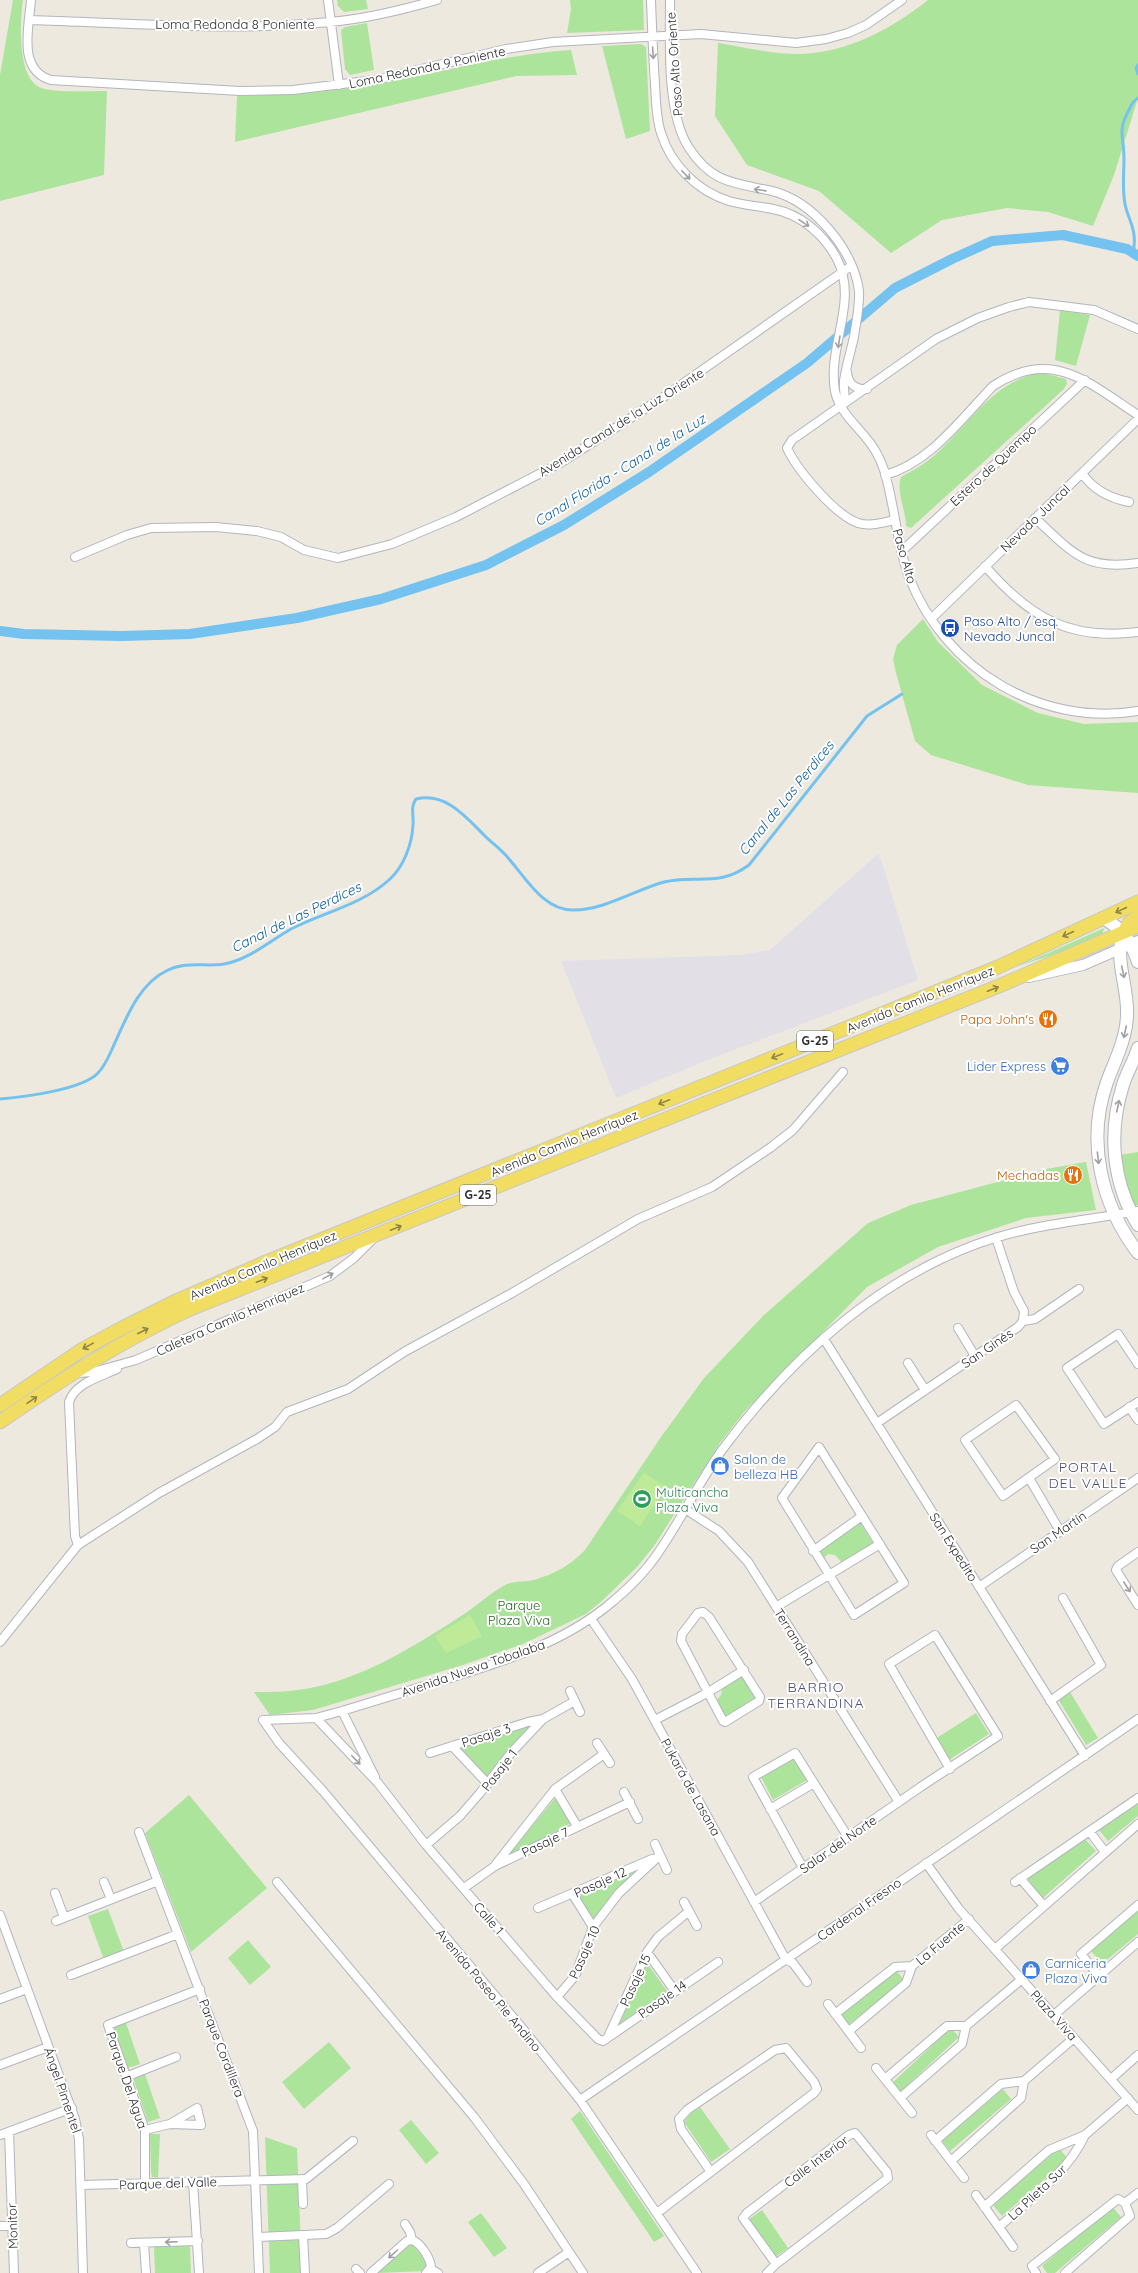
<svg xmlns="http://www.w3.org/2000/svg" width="1138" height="2273" viewBox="0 0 1138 2273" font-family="Quicksand,sans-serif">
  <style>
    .industrial { fill: #e2dfe7 }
    .green { fill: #ade49c }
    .pitch { fill: #bfeb98 }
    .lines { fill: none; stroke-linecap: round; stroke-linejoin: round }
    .stream { stroke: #73c2ef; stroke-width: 3 }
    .canal { stroke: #73c2ef; stroke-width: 10 }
    .minor-casing { stroke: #b2b4c0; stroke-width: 10 }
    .tertiary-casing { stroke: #b2b4c0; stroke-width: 12 }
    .secondary-casing { stroke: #b2b4c0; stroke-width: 14 }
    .primary-casing { stroke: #c8c8c8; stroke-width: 15 }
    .minor { stroke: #fff; stroke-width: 8 }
    .tertiary { stroke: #fff; stroke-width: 10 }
    .secondary { stroke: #fff; stroke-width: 12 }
    .primary { stroke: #f1dd61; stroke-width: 13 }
    .oneway { stroke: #a0a0a0 }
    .oneway2 { stroke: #8e8446 }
    .labels { text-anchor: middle; stroke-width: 4; stroke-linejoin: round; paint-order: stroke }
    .shield { fill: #fff; stroke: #6b6b6b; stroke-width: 1 }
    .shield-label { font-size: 12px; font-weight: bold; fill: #2c2c2c }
    .street-label { font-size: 13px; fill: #2c2c2c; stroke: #fff }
    .transit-label { font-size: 13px; fill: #164399; stroke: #fff; text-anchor: start }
    .food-label { font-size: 13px; fill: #c56008; stroke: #fff; text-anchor: end }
    .shop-label { font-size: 13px; fill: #366cbe; stroke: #fff; text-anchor: start }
    .leisure-label { font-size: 13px; fill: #27864d; stroke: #fff; text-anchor: start }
    .park-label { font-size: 13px; fill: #246b1b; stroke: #fff }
    .water-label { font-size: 14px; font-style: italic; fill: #0e5f9f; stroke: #fff }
    .neighbourhood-label { font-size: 14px; letter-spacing: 1px; fill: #4c507e; stroke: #fff }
  </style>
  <rect width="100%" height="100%" fill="#eee9df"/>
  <path class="industrial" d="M879,853L918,980L710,1059L616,1098L561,961L743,955L770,950Z"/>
  <path class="green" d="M13,0H23C20,21 17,76 39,87C50,93 92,91 107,91L104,175L0,201V75Z
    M337,0H366L368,9L344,12L338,6Z
    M570,0H643L644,30L567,33L571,9Z
    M928,0H1138V98L1114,175L1093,226L1048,212L1007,208L942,220L891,253L819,191L747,165L715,116L718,43C742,47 778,55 800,54C847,53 893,28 928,0Z
    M367,23L374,70L350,75L345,69L341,30L345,27Z
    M641,44L646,47L650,131L626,139L602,46Z
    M571,50L577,75L516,76L235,142L237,96C284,95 331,92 377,84C442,73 504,54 571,50Z
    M1060,310L1090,315L1076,366L1055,360Z
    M1033,374H1047L1066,379L1067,384L1063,390L911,528L906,526C906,511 896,492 901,477C914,470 926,463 937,453C969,424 989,387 1033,374Z
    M923,619L938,642L982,685L1038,713L1084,724L1138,722V793L1028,785L931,755L915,741L896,673L893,659L897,645Z
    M1104,928L1102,936L1082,945L1019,966Z
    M1138,1152V1205L1132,1207L1120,1155Z
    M1086,1162L1096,1210L1026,1218L938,1247L867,1287L745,1411L720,1443L654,1546L637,1567L603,1600L586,1614L523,1644L463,1665L313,1710L270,1715L254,1692C271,1692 288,1692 305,1689C360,1680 411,1648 458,1618C475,1608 489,1593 507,1584C515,1581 526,1582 534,1580C554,1574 571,1565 585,1550L661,1437L704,1378L764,1315L868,1223L911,1205L1046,1169Z
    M860,1522L874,1545L843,1564L835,1555L828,1554L824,1558L820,1550Z
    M742,1676L757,1700L725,1720L715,1702L721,1695L722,1688Z
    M1070,1692L1098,1738L1086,1745L1058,1699Z
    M976,1713L989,1734L949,1760L935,1739Z
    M541,1719L485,1782L452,1745Z
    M793,1758L807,1780L773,1800L761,1777Z
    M189,1795L267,1888L191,1952L145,1833Z
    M556,1797L573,1822L506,1858Z
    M1138,1804V1816L1108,1841L1099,1830Z
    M1085,1839L1096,1851L1043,1898L1027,1878Z
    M647,1863L594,1919L578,1897Z
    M108,1909L124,1952L104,1960L88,1916Z
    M1138,1911V1934L1102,1964L1091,1951Z
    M248,1940L271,1967L250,1985L228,1958Z
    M647,1963L667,1991L619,2024Z
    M896,1970L904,1980L847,2026L838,2015Z
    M125,2020L140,2064L128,2068L113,2024Z
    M951,2028L959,2037L900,2092L892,2083Z
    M329,2042L351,2068L304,2109L282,2082Z
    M145,2074L160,2118L148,2122L133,2078Z
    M1003,2089L1011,2099L950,2151L942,2141Z
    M700,2107L730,2149L711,2162L684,2122L689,2115Z
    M580,2111L664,2236L654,2242L571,2119Z
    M411,2120L439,2153L426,2164L399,2130Z
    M150,2134H160L158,2178L152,2177L151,2172Z
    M265,2137L297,2148L302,2273H270Z
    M1059,2148L1068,2159L1002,2216L993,2205Z
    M1112,2206L1121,2217L1055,2273H1047L1042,2266Z
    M762,2210L788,2248L775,2257L749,2219Z
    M481,2213L507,2248L494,2257L468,2222Z
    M412,2244L427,2262L425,2271L378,2273L407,2245Z
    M190,2246L191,2273H155L154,2247Z"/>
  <path class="pitch" d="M644,1473L666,1487L640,1526L617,1511Z
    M470,1615L482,1636L446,1653L435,1636Z"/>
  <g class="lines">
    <path class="stream" d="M1138,65L1136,68L1138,74
      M1133,253C1138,230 1128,220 1125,204C1122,188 1124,173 1124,158C1124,137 1117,131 1129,110C1131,105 1133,101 1138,98
      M0,1099C23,1097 82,1090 98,1073C105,1066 109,1056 113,1047C126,1019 138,984 168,970C186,961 205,967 224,964C248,960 270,941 291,929C324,912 362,905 390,879C404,866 412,844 413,825C414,815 410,807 416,799C446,792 466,817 485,836C493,844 502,850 509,859C526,878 544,911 574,910C604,910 635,890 664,882C695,874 718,888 749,865L867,716L902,694"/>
    <path class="canal" d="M0,631L24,634L122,636L190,634L297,618L381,599L486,565L564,525L649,472L807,363L895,288L952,259L992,241L1063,235L1127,249L1138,256"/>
    <defs>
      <path id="minor" d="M31,0C29,27 17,70 51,80L240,91L293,90L375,80L506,49L553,42L701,34L796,43L826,39L848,33L866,25L902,0
        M328,0L339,85
        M651,0C652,28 653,56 655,84C656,101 656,118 661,133C671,165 697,191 729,201C743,205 758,206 773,209C800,214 824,234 837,259C859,302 827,346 835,391C840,416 865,431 876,452C879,457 882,464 884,470C895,505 896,542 909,577C945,669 1039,727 1138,711
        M670,0C670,42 666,113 689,148C712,184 736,183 772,191C813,201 854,250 859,291C860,306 856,322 854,337C851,351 846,366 844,381C843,391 847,398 842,407
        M30,20C130,23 231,32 330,22C367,19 402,10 437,0
        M847,372C848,383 855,390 867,389
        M1082,473C1093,490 1109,498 1129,502
        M885,475C930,463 962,418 993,386C1052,347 1089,383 1138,415
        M1035,518C1072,552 1084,571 1138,563
        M895,520C884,522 870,527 858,523C835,515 797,470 787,448L792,440L936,339L978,318L1009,307L1029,302L1094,310L1138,329
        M902,551L1085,380
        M75,557L127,535L151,528L216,527L257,531L281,537L304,550L338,558L392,544L456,517L562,462L665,396L851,266
        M985,566C1029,617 1069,641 1138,632
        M932,618L1138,419
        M1023,1321L1035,1319L1079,1289
        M958,1328L975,1356
        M824,1339L1085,1756
        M908,1363L925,1390
        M1138,1364L1118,1334L1067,1368L1104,1424L1138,1402
        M77,1373L93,1372L136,1360L330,1276L354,1258L374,1238
        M1016,1405L1055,1459L1003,1496L965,1440Z
        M1129,1407L1138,1420
        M877,1423L1018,1327L1023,1321L1024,1311L1014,1292L996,1238
        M819,1447L904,1583L854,1615L782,1498Z
        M1029,1478L1060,1531
        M685,1509L719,1531L748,1562L899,1802
        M78,1545L75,1536L69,1402C75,1383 100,1377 117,1369
        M813,1551L862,1516
        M1138,1552L1118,1566L1116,1570L1138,1605
        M979,1587L1138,1478
        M776,1607L880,1544
        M703,1612L709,1617L760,1697L759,1701L725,1722L723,1721L681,1641L682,1634L698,1613Z
        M591,1619L632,1679L786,1960L793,1963L807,1982
        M0,1642L78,1545L159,1493L257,1439L275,1427L287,1412L348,1389L404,1352L512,1293L638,1219L712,1187L770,1148L793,1130L843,1072
        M570,1691L580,1712
        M1050,1701L1101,1665L1063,1598
        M342,1711L375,1777
        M316,1718L378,1783L426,1845L557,1997L598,2039L603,2041L718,1962
        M263,1720L316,1718L342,1711C378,1700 414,1689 450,1678C505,1661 561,1643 606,1607C626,1591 646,1572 660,1550C682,1518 699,1482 722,1450C791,1357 885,1271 998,1237C1044,1223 1091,1220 1138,1211
        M263,1720L279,1743L323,1791L523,2029L580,2100L697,2273
        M655,1720L707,1693L744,1670
        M597,1743L610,1763
        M452,1746L488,1784
        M430,1753L528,1722L543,1719
        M555,1789L577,1826
        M624,1792L638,1819
        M770,1809L814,1783
        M139,1832L253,2131L259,2273
        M1090,1832L1105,1852
        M655,1844L667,1870
        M426,1845L460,1816L480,1793L511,1753L543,1719L575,1701
        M926,1863L959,1909L1138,2110
        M496,1864L555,1789L604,1754
        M803,1868L753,1777L795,1753L848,1837
        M1020,1878L1044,1906
        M104,1882L111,1899
        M277,1882L474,2117L524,2184L583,2273
        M1015,1882L1138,1798
        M464,1888L495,1866L630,1802
        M55,1893L64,1917
        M573,1895L593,1927
        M684,1902L697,1926
        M754,1902L922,1786L998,1736L935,1635L889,1664L950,1769
        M538,1908L652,1859
        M0,1915L75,2119L79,2139L83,2273
        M56,1921L158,1881
        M995,1949L1138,1824
        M647,1952L674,1990
        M912,1966L969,1919
        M71,1975L178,1934
        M1099,1976L1081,1954L1138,1905
        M557,1997L575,1976L593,1927L619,1893L660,1855
        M0,1999L27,1989
        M828,2004L861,2048
        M835,2014L895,1967L912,1966
        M1054,2015L1138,1942
        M966,2026L1022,1979
        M849,2031L906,1983L912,1966
        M608,2037L647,1952L658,1937L688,1912
        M0,2065L48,2047
        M876,2068L912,2113
        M128,2076L176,2057
        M885,2079L947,2026H966
        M1111,2079L1138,2055
        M1024,2081L1074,2038
        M900,2098L962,2044L966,2026
        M580,2100L1138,1719
        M197,2108L201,2125L170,2124Z
        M145,2130L170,2124
        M9,2132L14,2273
        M0,2135L72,2108
        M931,2135L964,2178
        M935,2141L1001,2084L1024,2081
        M951,2161L1021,2098L1024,2081
        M302,2179L303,2204
        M193,2182L199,2273
        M145,2184V2130L108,2025L200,1989
        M81,2185L306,2179L353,2141
        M976,2195L1013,2247
        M1125,2203L1138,2193
        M984,2207L1049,2150L1085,2135L1128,2098
        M657,2213L814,2093L817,2089L814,2082L786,2048L775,2050L687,2110L679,2119L681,2129L711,2172
        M405,2224L410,2232L412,2240
        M0,2226H12
        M999,2227C1030,2199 1067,2174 1085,2135
        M303,2236L305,2273
        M258,2237L326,2234L337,2228L389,2184
        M131,2243L198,2241
        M144,2243L146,2273
        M356,2269L360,2273
        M430,2269L438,2273
        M371,2273L407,2241L412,2240C421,2243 430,2258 431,2267L426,2273
        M538,2273L569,2252
        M767,2273L776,2264L888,2178L887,2172L855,2133L849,2135L747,2213L743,2218L776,2264
        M1036,2273L1032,2266L1118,2199L1125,2203
        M1065,2273L1130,2216L1125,2203"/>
      <path id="tertiary" d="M1029,977L1083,965L1138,941"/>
      <path id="secondary" d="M1103,918C1123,929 1131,941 1138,962
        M1124,932C1113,958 1129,988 1127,1016C1126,1040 1115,1060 1107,1082C1086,1141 1101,1204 1138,1253
        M1138,1048C1134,1061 1127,1072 1123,1085C1108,1132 1112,1182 1138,1225"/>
      <path id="primary" d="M1124,932L1129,923L1138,916
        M0,1405L83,1349L122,1328L174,1302L266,1262L998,967L1138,902
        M0,1422C64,1378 119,1342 190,1309L999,986L1138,926"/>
    </defs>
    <use href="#minor" class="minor-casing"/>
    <use href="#tertiary" class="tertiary-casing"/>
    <use href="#secondary" class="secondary-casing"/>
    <use href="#primary" class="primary-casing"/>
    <use href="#minor" class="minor"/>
    <use href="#tertiary" class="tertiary"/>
    <use href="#secondary" class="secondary"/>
    <use href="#primary" class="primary"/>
  </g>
  <defs><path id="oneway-shaft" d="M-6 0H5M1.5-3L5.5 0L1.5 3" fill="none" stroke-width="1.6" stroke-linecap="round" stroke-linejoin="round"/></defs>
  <g class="oneway">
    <use href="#oneway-shaft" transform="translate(653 53) rotate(86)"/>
    <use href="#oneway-shaft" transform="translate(686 175) rotate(46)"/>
    <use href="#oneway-shaft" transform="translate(760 190) rotate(-172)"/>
    <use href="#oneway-shaft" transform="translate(804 223) rotate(34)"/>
    <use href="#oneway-shaft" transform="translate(839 342) rotate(99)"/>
    <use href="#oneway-shaft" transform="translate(1123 972) rotate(78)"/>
    <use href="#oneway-shaft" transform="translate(1125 1032) rotate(102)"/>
    <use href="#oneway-shaft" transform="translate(1118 1106) rotate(-78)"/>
    <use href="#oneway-shaft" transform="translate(1098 1158) rotate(84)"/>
    <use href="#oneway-shaft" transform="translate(328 1276) rotate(-29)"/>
    <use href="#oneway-shaft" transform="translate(1127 1587) rotate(57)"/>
    <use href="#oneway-shaft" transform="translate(356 1760) rotate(46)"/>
    <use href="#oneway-shaft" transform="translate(171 2242) rotate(178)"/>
    <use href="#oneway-shaft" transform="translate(393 2254) rotate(138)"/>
  </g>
  <g class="oneway2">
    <use href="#oneway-shaft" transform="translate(1121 910) rotate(155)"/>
    <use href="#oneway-shaft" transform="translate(1068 934) rotate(155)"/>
    <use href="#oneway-shaft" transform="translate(993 989) rotate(-21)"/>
    <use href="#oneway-shaft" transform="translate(777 1056) rotate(158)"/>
    <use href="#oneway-shaft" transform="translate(664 1102) rotate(158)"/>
    <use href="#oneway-shaft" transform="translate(396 1228) rotate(-22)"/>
    <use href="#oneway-shaft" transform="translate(262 1280) rotate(-21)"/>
    <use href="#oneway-shaft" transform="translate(143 1331) rotate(-27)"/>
    <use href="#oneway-shaft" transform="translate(88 1346) rotate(151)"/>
    <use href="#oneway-shaft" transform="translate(32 1400) rotate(-34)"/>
  </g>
  <defs>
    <symbol id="bus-disc" viewBox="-11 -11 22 22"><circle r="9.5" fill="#1a4fb4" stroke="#fff"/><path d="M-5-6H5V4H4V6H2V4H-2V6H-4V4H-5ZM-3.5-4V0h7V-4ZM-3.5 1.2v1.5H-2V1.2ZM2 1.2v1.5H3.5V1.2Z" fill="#fff"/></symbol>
    <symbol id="restaurant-disc" viewBox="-11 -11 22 22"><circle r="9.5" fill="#e8710a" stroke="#fff"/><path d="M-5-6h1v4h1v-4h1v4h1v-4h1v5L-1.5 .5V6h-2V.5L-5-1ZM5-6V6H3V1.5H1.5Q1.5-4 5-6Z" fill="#fff"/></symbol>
    <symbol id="supermarket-disc" viewBox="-11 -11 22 22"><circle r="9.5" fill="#3f7fe0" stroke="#fff"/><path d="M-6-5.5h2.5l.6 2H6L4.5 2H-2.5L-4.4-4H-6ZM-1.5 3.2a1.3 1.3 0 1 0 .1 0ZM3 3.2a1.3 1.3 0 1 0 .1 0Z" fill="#fff"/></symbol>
    <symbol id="shop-disc" viewBox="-11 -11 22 22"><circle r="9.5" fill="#3f7fe0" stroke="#fff"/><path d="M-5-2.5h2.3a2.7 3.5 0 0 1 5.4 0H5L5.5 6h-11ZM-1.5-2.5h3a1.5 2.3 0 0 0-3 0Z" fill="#fff"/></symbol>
    <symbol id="stadium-disc" viewBox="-11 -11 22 22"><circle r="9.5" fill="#2e9e5b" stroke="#fff"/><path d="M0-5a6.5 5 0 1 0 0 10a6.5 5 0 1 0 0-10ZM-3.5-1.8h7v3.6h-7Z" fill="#fff"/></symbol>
  </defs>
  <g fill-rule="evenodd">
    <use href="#bus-disc" x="939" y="617" width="22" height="22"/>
    <use href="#restaurant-disc" x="1037" y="1008" width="22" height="22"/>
    <use href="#supermarket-disc" x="1049" y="1055" width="22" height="22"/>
    <use href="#restaurant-disc" x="1062" y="1164" width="22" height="22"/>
    <use href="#shop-disc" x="709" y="1455" width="22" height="22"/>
    <use href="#stadium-disc" x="631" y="1488" width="22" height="22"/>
    <use href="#shop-disc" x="1020" y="1959" width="22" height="22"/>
  </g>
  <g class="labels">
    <g class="shield">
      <rect x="797" y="1031" width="36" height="20" rx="3"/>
      <rect x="460" y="1185" width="36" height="20" rx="3"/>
    </g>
    <g class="shield-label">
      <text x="815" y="1045">G-25</text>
      <text x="478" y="1199">G-25</text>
    </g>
    <g class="street-label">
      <text x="235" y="29">Loma Redonda 8 Poniente</text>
      <text transform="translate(674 64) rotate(-94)" y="5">Paso Alto Oriente</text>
      <text transform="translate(427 67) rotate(-12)" y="5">Loma Redonda 9 Poniente</text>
      <text transform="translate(621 422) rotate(-32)" y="5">Avenida Canal de la Luz Oriente</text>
      <text transform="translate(993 465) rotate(-43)" y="5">Estero de Quempo</text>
      <text transform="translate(1035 518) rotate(-44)" y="5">Nevado Juncal</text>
      <text transform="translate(905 556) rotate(74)" y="5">Paso Alto</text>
      <text transform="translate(920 999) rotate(-22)" y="5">Avenida Camilo Henríquez</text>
      <text transform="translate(564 1143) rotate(-22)" y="5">Avenida Camilo Henríquez</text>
      <text transform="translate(263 1265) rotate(-23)" y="5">Avenida Camilo Henríquez</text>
      <text transform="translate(230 1319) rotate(-24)" y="5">Caletera Camilo Henríquez</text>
      <text transform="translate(987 1348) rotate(-34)" y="5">San Ginés</text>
      <text transform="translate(1058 1532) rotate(-34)" y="5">San Martín</text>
      <text transform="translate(954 1547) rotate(58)" y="5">San Expedito</text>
      <text transform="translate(795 1637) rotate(58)" y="5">Terrandina</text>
      <text transform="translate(473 1668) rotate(-19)" y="5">Avenida Nueva Tobalaba</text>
      <text transform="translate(486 1735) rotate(-18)" y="5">Pasaje 3</text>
      <text transform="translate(499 1770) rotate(-52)" y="5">Pasaje 1</text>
      <text transform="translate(691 1787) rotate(61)" y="5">Pukará de Lasana</text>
      <text transform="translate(545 1842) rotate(-26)" y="5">Pasaje 7</text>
      <text transform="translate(838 1844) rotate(-35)" y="5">Salar del Norte</text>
      <text transform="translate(600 1882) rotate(-24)" y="5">Pasaje 12</text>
      <text transform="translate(859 1909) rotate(-35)" y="5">Cardenal Fresno</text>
      <text transform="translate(489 1918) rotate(49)" y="5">Calle 1</text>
      <text transform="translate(940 1943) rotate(-40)" y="5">La Fuente</text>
      <text transform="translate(584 1952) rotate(-66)" y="5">Pasaje 10</text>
      <text transform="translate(635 1980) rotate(-65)" y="5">Pasaje 15</text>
      <text transform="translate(489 1990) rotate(50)" y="5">Avenida Paseo Pie Andino</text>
      <text transform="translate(662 1999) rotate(-35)" y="5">Pasaje 14</text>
      <text transform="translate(1054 2015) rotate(48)" y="5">Plaza Viva</text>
      <text transform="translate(222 2048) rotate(69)" y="5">Parque Cordillera</text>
      <text transform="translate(127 2080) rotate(71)" y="5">Parque Del Agua</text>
      <text transform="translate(63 2090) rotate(71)" y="5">Ángel Pimentel</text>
      <text transform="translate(816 2161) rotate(-37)" y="5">Calle Interior</text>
      <text transform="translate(168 2183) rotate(-2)" y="5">Parque del Valle</text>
      <text transform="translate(1037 2192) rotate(-43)" y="5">La Pileta Sur</text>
      <text transform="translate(12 2226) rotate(-92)" y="5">Monitor</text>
    </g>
    <g class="transit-label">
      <text x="964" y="626">Paso Alto / esq.<tspan x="964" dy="15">Nevado Juncal</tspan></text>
    </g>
    <g class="food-label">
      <text x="1034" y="1024">Papa John's</text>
      <text x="1059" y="1180">Mechadas</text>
    </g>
    <g class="shop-label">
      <text x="1046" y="1071" text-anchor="end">Lider Express</text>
      <text x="734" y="1464">Salon de<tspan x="734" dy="15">belleza HB</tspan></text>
      <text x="1045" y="1968">Carniceria<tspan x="1045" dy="15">Plaza Viva</tspan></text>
    </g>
    <g class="leisure-label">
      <text x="656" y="1497">Multicancha<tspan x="656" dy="15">Plaza Viva</tspan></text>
    </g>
    <g class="park-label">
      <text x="519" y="1610">Parque<tspan x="519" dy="15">Plaza Viva</tspan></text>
    </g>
    <g class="water-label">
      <text transform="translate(620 470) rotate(-32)" y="5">Canal Florida - Canal de la Luz</text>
      <text transform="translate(786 798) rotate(-51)" y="5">Canal de Las Perdices</text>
      <text transform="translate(296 917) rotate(-26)" y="5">Canal de Las Perdices</text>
    </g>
    <g class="neighbourhood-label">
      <text x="1088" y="1472">PORTAL<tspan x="1088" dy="16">DEL VALLE</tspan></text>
      <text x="816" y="1692">BARRIO<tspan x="816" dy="16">TERRANDINA</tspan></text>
    </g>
  </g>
</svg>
